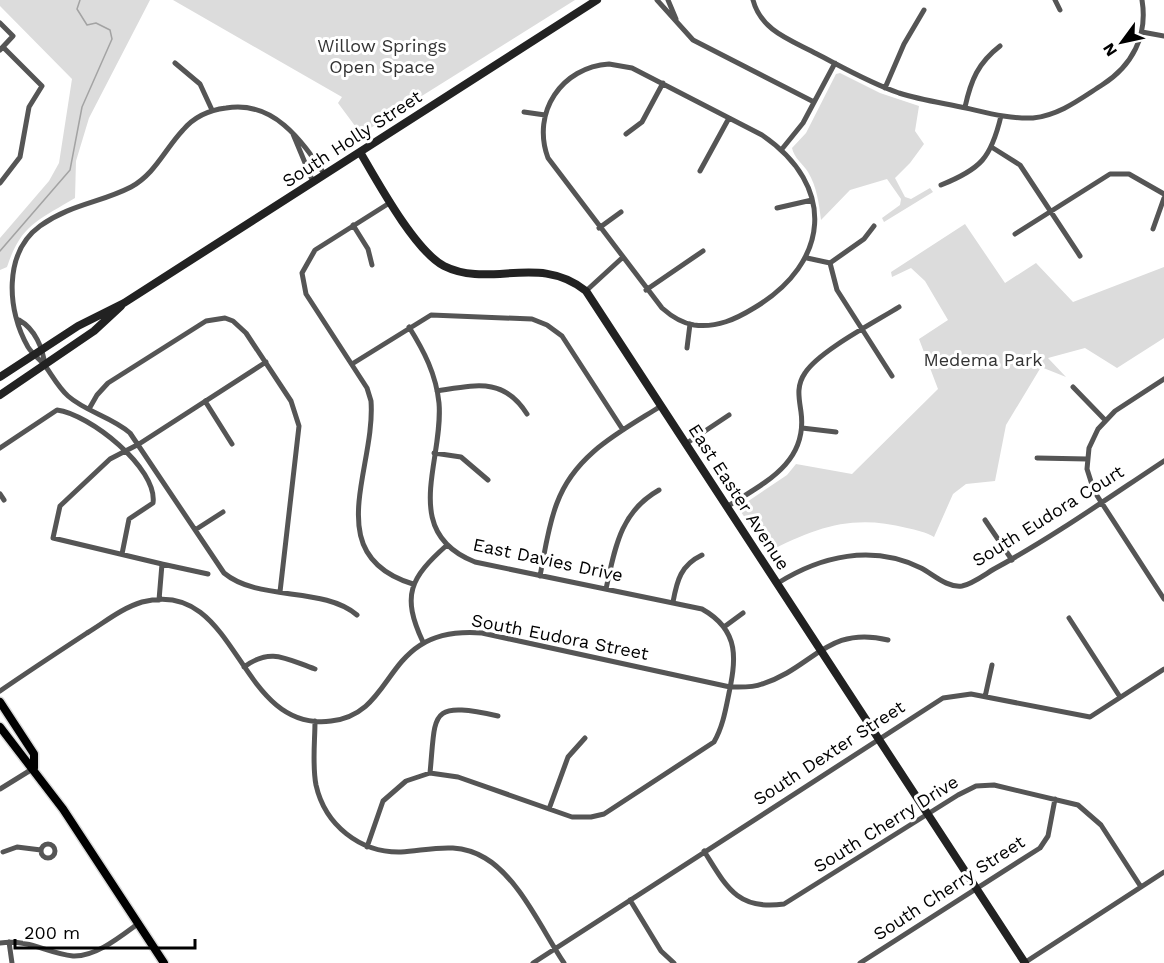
<svg xmlns="http://www.w3.org/2000/svg" width="1164" height="963" viewBox="0 0 1164 963" font-family="'Work Sans',sans-serif">
  <style>
    .green { fill: #dcdcdc }
    .lines { fill: none; stroke-linecap: round; stroke-linejoin: round }
    .stream { stroke: #a3a3a3; stroke-width: 1.5 }
    .primary-casing { stroke: #dbdbdb; stroke-width: 11 }
    .street { stroke: #555; stroke-width: 5 }
    .secondary { stroke: #222; stroke-width: 8 }
    .primary { stroke: #000; stroke-width: 8 }
    .labels { text-anchor: middle; stroke-width: 6; stroke-linejoin: round; paint-order: stroke }
    .park-label { font-size: 18px; fill: #333; stroke: #fff }
    .street-label { font-size: 18px; fill: #000; stroke: #fff }
  </style>
  <rect width="100%" height="100%" fill="#fff"/>
  <path class="green" d="M0,0H150L89,118L76,161L75,198C39,220 21,224 7,267L0,270V238L49,181L59,163L72,79L0,6Z
    M173,0H575L361,134L338,103L342,97Z
    M840,73L880,93L919,106L915,131L924,144L910,163L895,178L905,197L911,199L930,188L933,192L884,222L882,218L900,205L901,199L887,179L850,190L821,220C819,204 817,187 808,172C803,164 794,158 792,148L806,133L836,74Z
    M965,224L1005,283L1036,263L1073,302L1164,267V338L1117,368L1085,348L1048,358L1066,377L1041,367L1006,425L995,481L966,484L953,494L934,537C926,532 916,530 907,528C853,514 816,527 768,552L739,509L741,506L787,475L796,464L852,474L938,389L919,339L948,320L925,281L911,268L892,277L891,272Z"/>
  <g class="lines">
    <path class="stream" d="M0,251L70,170L82,107L112,39L110,30L96,23L87,25L77,9L80,0"/>
    <defs>
      <path id="primary" d="M0,702L34,754V768
        M0,727L63,809L164,963"/>
    </defs>
    <use href="#primary" class="primary-casing"/>
    <path class="street" d="M657,0L693,40L814,102
      M668,0L676,19
      M753,0C761,31 791,40 817,54C844,68 870,83 899,93C921,100 943,103 966,108C988,113 1009,119 1033,118C1060,115 1080,99 1102,85C1132,66 1148,36 1142,0
      M1055,0L1060,10
      M0,23L13,36L0,50
      M1142,32L1164,36
      M175,63L200,84L212,110
      M609,64L632,68L762,135C837,186 830,263 754,308C736,319 717,328 694,325C681,323 671,316 662,308L548,158C531,112 562,67 609,64Z
      M885,88L904,44L924,10
      M965,107C971,80 978,63 1000,46
      M524,112L545,115
      M293,134L313,182
      M626,134L642,122L663,83
      M993,148L1020,165L1080,256
      M782,149L803,123L835,63
      M700,171L729,118
      M325,175C301,140 274,100 226,108C209,110 194,117 183,130C165,149 155,174 131,187C100,203 71,204 40,226C3,253 7,311 28,347C33,355 41,360 46,367C53,377 59,388 68,396C86,412 112,417 130,433L224,573C259,602 323,586 357,615
      M0,183L20,157L29,107L42,86L3,47
      M941,185C981,169 991,158 1001,116
      M391,202L315,250L302,273L306,294L367,388L371,401C376,469 319,555 413,584
      M777,208L812,200
      M353,225L368,249L372,265
      M599,228L621,212
      M1153,229L1164,198
      M1015,234L1110,174H1129L1164,194
      M807,258L830,263L864,239L874,226
      M830,263L837,290L892,376
      M646,290L703,251
      M586,291L622,258
      M19,320C35,329 43,348 45,366
      M687,348L690,324
      M352,364L431,315L532,319L547,325L562,336L623,430
      M1164,379L1115,411L1098,429L1089,448L1087,469L1094,491L1164,599
      M1073,387L1105,420
      M437,391C476,385 504,377 527,414
      M205,401L232,444
      M89,409L97,395L108,383L206,321L225,318L233,321L246,333L291,401L299,426L280,592
      M802,428L836,432
      M687,443L729,415
      M0,448L57,410C89,414 158,468 153,503L129,519L122,554
      M434,453L461,457L488,480
      M1037,458L1087,459
      M0,494L4,500
      M728,506C764,483 808,463 801,412C799,398 796,386 805,373C819,351 875,322 899,307
      M985,520L1012,560
      M195,530L223,512
      M162,564L208,574
      M540,576C545,551 548,526 557,503C575,454 620,432 661,406
      M778,583C821,556 872,544 921,568C933,574 947,588 962,586C972,584 984,575 994,569C1053,537 1108,498 1164,461
      M606,589C615,548 620,512 659,490
      M159,600L162,564L53,538L60,506L110,459L139,444L266,362
      M673,602C677,580 681,565 702,555
      M1069,618L1120,697
      M724,627L743,613
      M423,642C401,595 410,578 447,545
      M244,667C271,647 286,659 315,669
      M0,691C29,671 58,652 87,633C105,622 122,608 142,602C239,576 236,733 331,721C400,713 380,625 482,633L730,687C741,687 752,688 762,684C813,668 827,625 888,640
      M985,697L992,665
      M315,721C315,741 312,765 316,785C325,825 360,853 401,852C431,850 457,841 485,858C519,878 542,930 564,963
      M430,773C436,712 428,701 498,716
      M0,789L34,768
      M549,809L568,757L585,738
      M41 851a7 7 0 1 1 14 0a7 7 0 1 1-14 0Z
      M367,847L383,801L406,781L430,773L458,777L572,817H591L604,814L714,742C722,728 725,713 728,698C736,660 741,631 702,609L475,562C399,532 444,461 439,403C436,374 424,351 409,327
      M704,851C726,886 737,911 784,904L958,795L976,786L994,785L1078,805L1101,825L1141,887
      M3,852L17,847L41,850
      M630,900L661,951L674,963
      M9,942L12,963
      M0,943C30,939 46,953 73,956C96,957 121,936 139,923
      M533,963L943,698L971,694L1090,717L1164,669
      M860,963L1040,848L1048,836L1055,799
      M1024,963L1164,872"/>
    <path class="secondary" d="M360,152C377,181 415,251 444,266C490,289 539,253 586,291L1025,963
      M0,377L78,326L124,303L597,0
      M0,395L94,331L121,306"/>
    <use href="#primary" class="primary"/>
  </g>
  <g class="labels">
    <g class="park-label">
      <text x="382" y="52">Willow Springs<tspan x="382" dy="21">Open Space</tspan></text>
      <text x="983" y="366">Medema Park</text>
    </g>
    <g class="street-label">
      <text transform="translate(352 139) rotate(-33)" y="6">South Holly Street</text>
      <text transform="translate(739 497) rotate(57)" y="6">East Easter Avenue</text>
      <text transform="translate(1048 516) rotate(-32)" y="6">South Eudora Court</text>
      <text transform="translate(548 560) rotate(12)" y="6">East Davies Drive</text>
      <text transform="translate(560 637) rotate(11)" y="6">South Eudora Street</text>
      <text transform="translate(829 753) rotate(-33)" y="6">South Dexter Street</text>
      <text transform="translate(886 824) rotate(-32)" y="6">South Cherry Drive</text>
      <text transform="translate(949 888) rotate(-33)" y="6">South Cherry Street</text>
    </g>
  </g>
  <g transform="translate(1122 42) rotate(237)" stroke="#ffffff" stroke-width="4.5" paint-order="stroke">
  <path d="M0-4.5L10 22L0 15L-10 22Z" fill="#000000"/>
  <text y="-9" font-size="16" font-weight="bold" text-anchor="middle" fill="#000000">N</text>
  </g>
  <path d="M15 939v9h180v-9" fill="none" stroke="#000000" stroke-width="3"/>
  <text x="24" y="939" font-size="18" fill="#000000" stroke="#ffffff" stroke-width="4.5" paint-order="stroke">200 m</text>
</svg>
